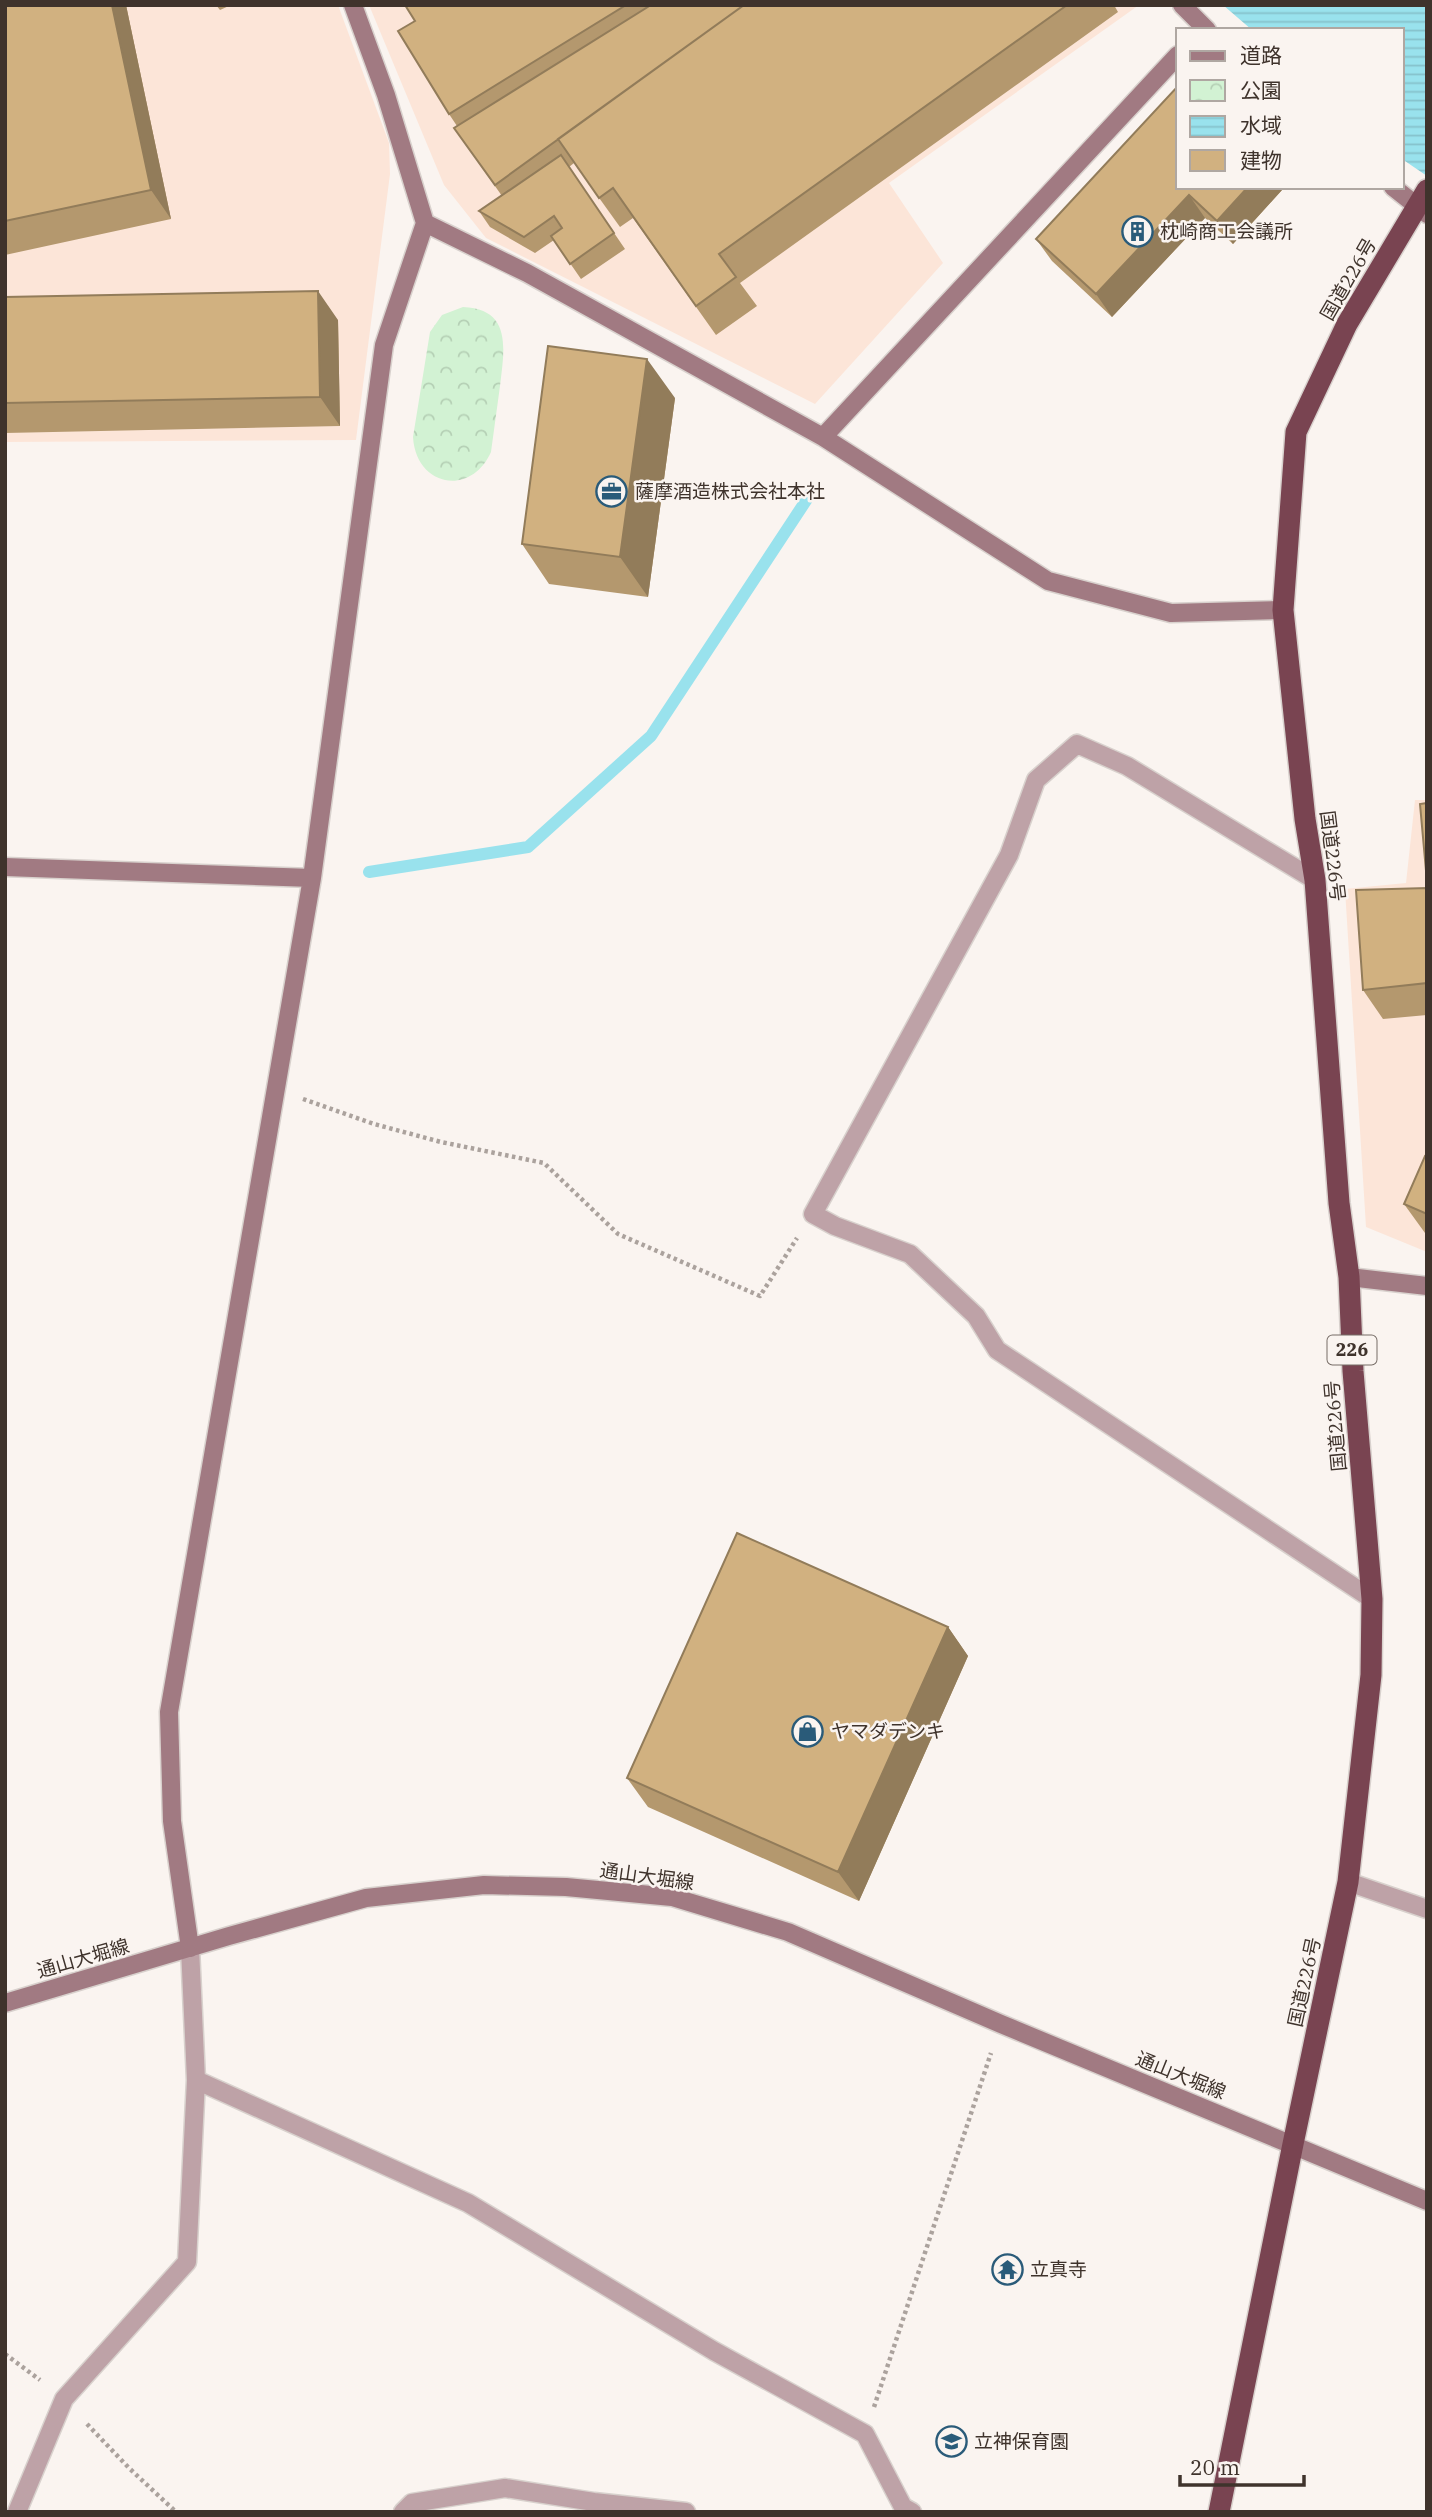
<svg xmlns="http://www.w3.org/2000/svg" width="1432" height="2517" viewBox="0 0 1432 2517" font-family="'IBM Plex Serif','Noto Sans JP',serif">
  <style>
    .built { fill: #fce5d8 }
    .park { fill: url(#park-crowns) }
    .water { fill: url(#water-rules) }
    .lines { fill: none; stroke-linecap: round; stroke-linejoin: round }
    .stream { stroke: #99e2ed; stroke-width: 12 }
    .street-casing { stroke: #d8d1cd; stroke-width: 21 }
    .secondary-casing { stroke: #d8d1cd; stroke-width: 21 }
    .highway-casing { stroke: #d8d1cd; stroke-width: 24 }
    .path { stroke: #aba29d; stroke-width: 4.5; stroke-dasharray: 3.5 3.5; stroke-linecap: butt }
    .street { stroke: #bea2a7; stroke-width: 18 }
    .secondary { stroke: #a17a82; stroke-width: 18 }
    .highway { stroke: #794451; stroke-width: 21 }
    .wall { fill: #b4986e }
    .shaded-wall { fill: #927c5a }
    .building { fill: #d1b180; stroke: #927c5a; stroke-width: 2 }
    .labels { text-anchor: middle; stroke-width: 5; stroke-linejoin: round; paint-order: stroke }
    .shield { fill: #faf4f0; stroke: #776d67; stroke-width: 2 }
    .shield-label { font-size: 18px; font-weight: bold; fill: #3f332c }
    .poi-label { font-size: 19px; fill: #3f332c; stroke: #faf4f0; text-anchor: start }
    .street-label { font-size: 19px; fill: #3f332c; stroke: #faf4f0 }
  </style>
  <defs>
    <pattern id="park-crowns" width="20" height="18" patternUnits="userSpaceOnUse" patternTransform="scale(1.75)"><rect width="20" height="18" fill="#d2f2d3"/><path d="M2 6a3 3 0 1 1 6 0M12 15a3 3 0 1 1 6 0" fill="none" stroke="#b5d0b5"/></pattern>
    <pattern id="water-rules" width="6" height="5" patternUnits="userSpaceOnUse" patternTransform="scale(1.75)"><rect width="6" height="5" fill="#99e2ed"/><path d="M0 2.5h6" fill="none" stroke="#85c2cb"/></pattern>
  </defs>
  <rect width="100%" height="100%" fill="#faf4f0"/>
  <path class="built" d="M5,5H338L389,143L390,174L356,440L5,442Z
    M369,5H1139L889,183L943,263L815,404L486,238L444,185Z
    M1415,800H1427V1252L1366,1227L1345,889L1406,883Z"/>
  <path class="park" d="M463,307C513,309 504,351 500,386C497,408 494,430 491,452C471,497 416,487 413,437L430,332L442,315Z"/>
  <path class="water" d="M1223,5H1427V176L1402,159V30H1252Z"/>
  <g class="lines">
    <path class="stream" d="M369,872L528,847L651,736L811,493"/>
    <defs>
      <path id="street" d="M1315,880L1127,766L1077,744L1036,780L1009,855L813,1214L835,1226L910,1254L976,1316L997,1350L1372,1599
        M1348,1882L1427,1909
        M196,2080L468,2203L714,2351L865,2434L903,2507L912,2512
        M17,2512L64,2399L187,2262L196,2080L190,1948
        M403,2512L412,2503L505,2488L594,2502L686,2512"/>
      <path id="secondary" d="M353,5L386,95L425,223L527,273L823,437L1048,581L1171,613L1283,610
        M1182,5L1207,30
        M1393,187L1427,214
        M823,437L1178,55
        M5,867L312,878
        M1349,1277L1427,1286
        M190,1948L172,1821L169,1712L312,878L384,345L425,223
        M5,2003L229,1936L366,1898L484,1885L566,1887L672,1897L788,1932L1001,2024L1427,2201"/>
      <path id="highway" d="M1219,2512L1293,2144L1348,1882L1371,1675L1372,1599L1353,1371L1349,1277L1339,1203L1315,880L1305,819L1283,610L1296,432L1347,324L1427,190"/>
    </defs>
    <use href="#street" class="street-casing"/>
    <use href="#secondary" class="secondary-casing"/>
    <use href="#highway" class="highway-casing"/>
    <path class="path" d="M303,1099L374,1124L441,1142L544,1163L618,1234L760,1296L797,1238
      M5,2354L40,2380
      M874,2407L991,2053
      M87,2424L129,2468L176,2512"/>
    <use href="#street" class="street"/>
    <use href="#secondary" class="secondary"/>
    <use href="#highway" class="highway"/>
  </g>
  <path class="wall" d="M5,5H126L171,219L5,255Z
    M216,5H231L220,10Z
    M405,5H1114L1118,12L740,283L757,306L716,335L633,218L620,227L574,163L569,167L625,249L581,279L554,240L535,253L490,227L479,211L502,196L454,128L457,126L449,114L415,21Z
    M1178,86L1282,190L1233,244L1205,218L1112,317L1052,261L1036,239Z
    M5,297L338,320L340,426L5,433Z
    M675,398L648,597L549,584L522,544Z
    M1427,888V1015L1383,1019L1363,990Z
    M1427,1157V1234L1425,1233L1404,1204Z
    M948,1627L968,1656L859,1901L648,1807L627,1778Z"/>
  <path class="shaded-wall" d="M112,5H126L171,219L151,190Z
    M1248,187H1280L1282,190L1233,244L1217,221Z
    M1189,195L1205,218L1112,317L1096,294Z
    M318,291L338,320L340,426L320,397Z
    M647,359L675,398L648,597L620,557Z
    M948,1627L968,1656L859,1901L838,1872Z"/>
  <path class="building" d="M5,5H112L151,190L5,221Z
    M405,5H626L449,114L398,31L415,21Z
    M651,5H744L495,185L454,128Z
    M744,5H1067L719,254L736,277L696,306L613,188L599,198L558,139Z
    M1178,86V187H1248L1217,221L1189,195L1096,294L1036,239Z
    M561,155L614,233L570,264L551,236L562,228L554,216L524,237L479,211Z
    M318,291L320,397L5,403V297Z
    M548,346L647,359L620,557L522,544Z
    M1427,803V882L1420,804Z
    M1427,888V983L1363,990L1356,890Z
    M1425,1156L1427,1157V1214L1404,1204Z
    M737,1533L948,1627L838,1872L627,1778Z"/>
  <defs>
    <symbol id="building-ring" viewBox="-11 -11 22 22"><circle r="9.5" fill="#faf4f0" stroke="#2a5b79" stroke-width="1.5"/><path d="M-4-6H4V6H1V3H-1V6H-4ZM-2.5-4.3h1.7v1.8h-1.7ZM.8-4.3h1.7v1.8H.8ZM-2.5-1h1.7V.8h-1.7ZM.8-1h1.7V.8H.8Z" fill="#2a5b79"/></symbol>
    <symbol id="office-ring" viewBox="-11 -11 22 22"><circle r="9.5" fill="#faf4f0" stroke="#2a5b79" stroke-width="1.5"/><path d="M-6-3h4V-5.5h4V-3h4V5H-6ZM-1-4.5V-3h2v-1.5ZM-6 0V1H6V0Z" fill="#2a5b79"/></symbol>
    <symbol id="shop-ring" viewBox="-11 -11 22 22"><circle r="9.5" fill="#faf4f0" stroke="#2a5b79" stroke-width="1.5"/><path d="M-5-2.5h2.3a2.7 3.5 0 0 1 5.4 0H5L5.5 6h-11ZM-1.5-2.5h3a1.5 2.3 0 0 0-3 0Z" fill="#2a5b79"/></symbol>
    <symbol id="temple-ring" viewBox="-11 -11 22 22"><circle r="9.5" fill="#faf4f0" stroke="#2a5b79" stroke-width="1.5"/><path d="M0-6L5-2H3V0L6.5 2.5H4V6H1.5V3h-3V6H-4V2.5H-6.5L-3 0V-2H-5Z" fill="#2a5b79"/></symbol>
    <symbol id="school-ring" viewBox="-11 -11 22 22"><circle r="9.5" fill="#faf4f0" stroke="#2a5b79" stroke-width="1.5"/><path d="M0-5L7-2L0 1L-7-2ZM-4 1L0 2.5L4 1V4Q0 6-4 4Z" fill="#2a5b79"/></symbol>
  </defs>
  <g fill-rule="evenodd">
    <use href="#building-ring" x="1120" y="214" width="35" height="35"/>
    <use href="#office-ring" x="594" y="474" width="35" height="35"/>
    <use href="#shop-ring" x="790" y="1714" width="35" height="35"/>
    <use href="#temple-ring" x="990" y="2252" width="35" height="35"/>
    <use href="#school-ring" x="934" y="2424" width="35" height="35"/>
  </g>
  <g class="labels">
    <rect class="shield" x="1327.5" y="1335.5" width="49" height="29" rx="5"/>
    <g class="shield-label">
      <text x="1352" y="1356">226</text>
    </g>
    <g class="poi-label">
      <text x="1160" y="238">枕崎商工会議所</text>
      <text x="635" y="498">薩摩酒造株式会社本社</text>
      <text x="831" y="1738">ヤマダデンキ</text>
      <text x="1030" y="2276">立真寺</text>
      <text x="974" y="2448">立神保育園</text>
    </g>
    <g class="street-label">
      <text transform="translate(1348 279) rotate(-60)" y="7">国道226号</text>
      <text transform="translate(1333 856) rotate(83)" y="7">国道226号</text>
      <text transform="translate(1335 1426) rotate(-95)" y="7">国道226号</text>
      <text transform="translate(647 1876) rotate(8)" y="7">通山大堀線</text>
      <text transform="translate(83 1958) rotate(-16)" y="7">通山大堀線</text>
      <text transform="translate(1304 1982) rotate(-78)" y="7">国道226号</text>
      <text transform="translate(1181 2075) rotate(22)" y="7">通山大堀線</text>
    </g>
  </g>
  <rect width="1432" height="2517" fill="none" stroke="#3f332c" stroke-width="14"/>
  <rect x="1176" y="28" width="228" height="161" fill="#faf4f0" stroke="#afa7a2" stroke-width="2"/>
  <rect x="1190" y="51" width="35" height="10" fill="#a17a82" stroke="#afa7a2" stroke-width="2"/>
  <text x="1240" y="63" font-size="21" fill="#3f332c">道路</text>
  <rect x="1190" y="80" width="35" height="21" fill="url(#park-crowns)" stroke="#afa7a2" stroke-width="2"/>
  <text x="1240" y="98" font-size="21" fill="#3f332c">公園</text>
  <rect x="1190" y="116" width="35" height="21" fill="url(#water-rules)" stroke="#afa7a2" stroke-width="2"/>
  <text x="1240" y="133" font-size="21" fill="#3f332c">水域</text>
  <rect x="1190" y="150" width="35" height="21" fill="#d1b180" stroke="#afa7a2" stroke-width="2"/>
  <text x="1240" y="168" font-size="21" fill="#3f332c">建物</text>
  <path d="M1180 2475v10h124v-10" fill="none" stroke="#3f332c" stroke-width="3.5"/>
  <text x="1190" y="2475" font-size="21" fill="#3f332c" stroke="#faf4f0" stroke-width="5" paint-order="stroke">20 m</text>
</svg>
